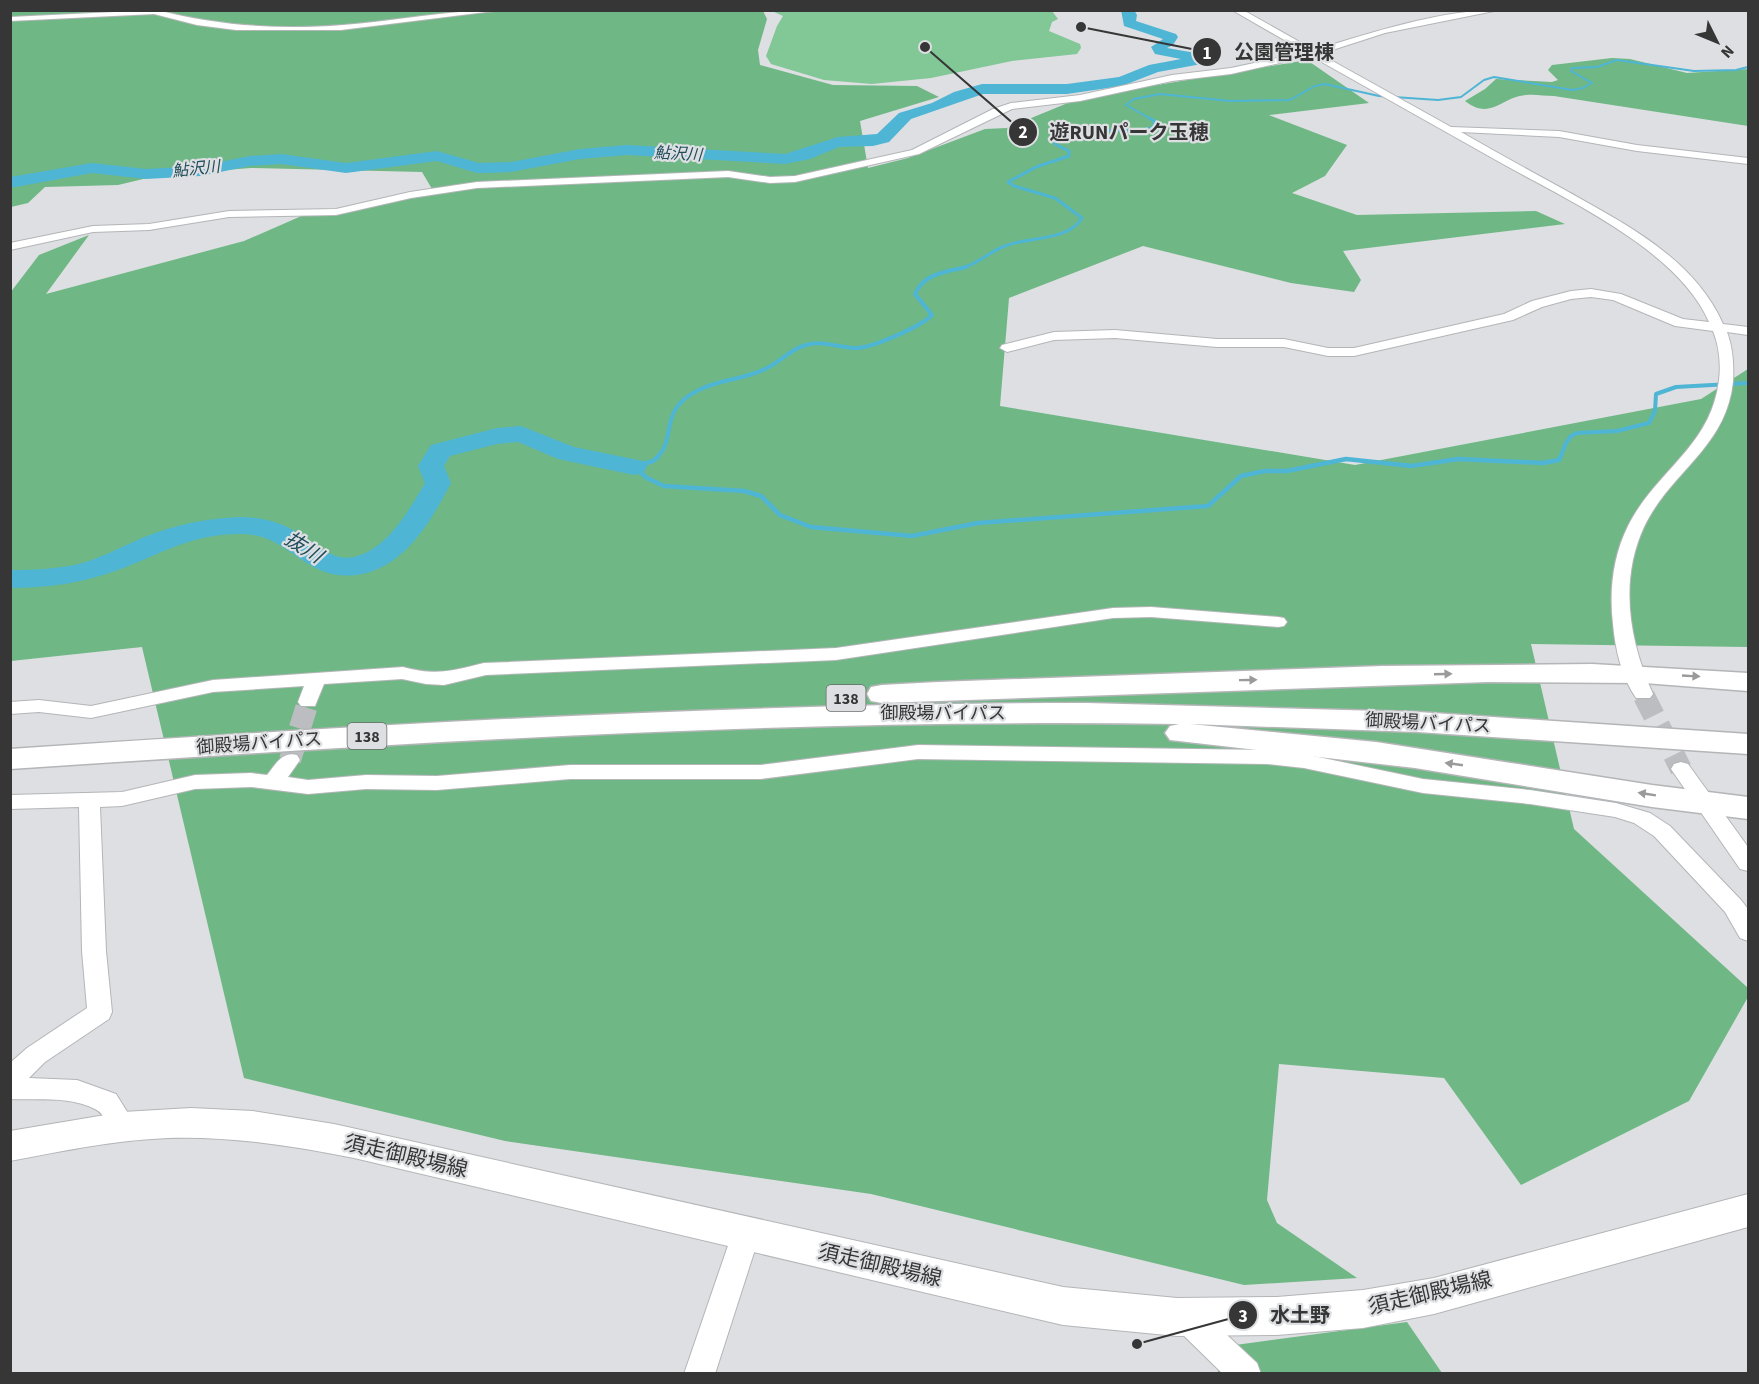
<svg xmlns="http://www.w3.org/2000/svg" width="1759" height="1384" viewBox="0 0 1759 1384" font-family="'Source Sans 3','Noto Sans JP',sans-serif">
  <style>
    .green { fill: #82c796 }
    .forest { fill: #6fb785 }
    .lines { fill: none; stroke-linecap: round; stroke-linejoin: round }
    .stream-far3 { stroke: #4fb5d5; stroke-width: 2 }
    .stream-far2 { stroke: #4fb5d5; stroke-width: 3 }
    .stream-far1 { stroke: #4fb5d5; stroke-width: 4 }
    .stream { stroke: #4fb5d5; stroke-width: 4.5 }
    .river { fill: #4fb5d5; fill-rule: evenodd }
    .minor-tunnel-far1 { stroke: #bcbdc0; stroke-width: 17; stroke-dasharray: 17 9; stroke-linecap: butt }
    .minor-tunnel { stroke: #bcbdc0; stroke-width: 22; stroke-dasharray: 22 11; stroke-linecap: butt }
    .minor-casing { stroke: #b3b5b7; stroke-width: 2 }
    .major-casing { stroke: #b3b5b7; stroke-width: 2 }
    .highway-casing { stroke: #b3b5b7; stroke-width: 3 }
    .minor { fill: #fff; fill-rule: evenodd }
    .major { fill: #fff; fill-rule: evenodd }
    .highway { fill: #fff; fill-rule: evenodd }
    .oneway { fill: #9a9a9b }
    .labels { text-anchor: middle; stroke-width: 4.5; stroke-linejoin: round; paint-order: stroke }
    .far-water-label { font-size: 16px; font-style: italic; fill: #214d5b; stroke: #dddfe2 }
    .shield { fill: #dddfe2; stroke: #68696a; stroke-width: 1.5 }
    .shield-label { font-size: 16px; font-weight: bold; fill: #363637 }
    .street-label { font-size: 18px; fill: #363637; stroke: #dddfe2 }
    .water-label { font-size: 20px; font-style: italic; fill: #214d5b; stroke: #dddfe2 }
    .near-street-label { font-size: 21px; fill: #363637; stroke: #dddfe2 }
    .leader { fill: none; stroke: #363637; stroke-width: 2 }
    .callout-dot { fill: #363637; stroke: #dddfe2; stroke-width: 2 }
    .mark-label { font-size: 18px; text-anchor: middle; font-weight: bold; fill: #fff }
    .callout-label { font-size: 20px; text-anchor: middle; font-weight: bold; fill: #363637; stroke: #dddfe2; stroke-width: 4.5; stroke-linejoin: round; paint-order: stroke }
  </style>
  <rect width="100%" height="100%" fill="#dddfe2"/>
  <path class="green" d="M772,11H1052L1058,19L1052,22L1049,31L1080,44L1081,48L1077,54L1012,61L931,78L872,84L824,80L771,64L766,56L777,26L783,16Z"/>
  <path class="forest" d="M11,11H763L767,19L758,50L760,65L833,85L917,86L939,97L860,121L868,168L908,158L985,129L1007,128L1080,98L1307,60L1369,103L1269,115L1347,145L1325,176L1292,193L1357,215L1536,211L1565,224L1343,251L1361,280L1354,292L1291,283L1143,246L1009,298L1000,406L1355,465L1701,399L1748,369V647L1531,644L1574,829L1748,988V997L1689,1101L1521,1185L1444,1078L1279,1064L1267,1200L1277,1223L1357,1278L1244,1285L871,1194L505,1141L244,1078L142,647L11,661L10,293L39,255L89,235L46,294L244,241L306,214L435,194L422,172L251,168L160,175L118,185L45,187L28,203L11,207Z
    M1612,58L1630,59L1687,73L1748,69V126L1554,96C1545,96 1535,94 1526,95C1501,97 1491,121 1465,101L1485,89L1496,79L1552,82L1558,80L1548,70L1552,65Z
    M1407,1322L1442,1373L1217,1374L1228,1346Z"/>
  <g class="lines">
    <path class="stream-far3" d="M1151,119L1126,105L1134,99L1160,94L1230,101L1290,100L1315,86L1325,84L1379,96L1438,100L1461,97L1484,80L1494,77L1572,90L1583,88L1592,83L1571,71L1572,68L1597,67L1617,60L1694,71L1736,70L1748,67"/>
    <path class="stream-far2" d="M959,269C978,265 988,252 1005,246C1029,236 1067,242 1082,218L1055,198L1014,186L1008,182L1036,167L1069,156V151L1055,144V139C1086,122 1120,136 1153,128L1155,121L1149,118"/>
    <path class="stream-far1" d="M656,458C679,438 655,410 701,389C722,379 747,379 767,368C780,362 792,348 806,345C823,340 840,348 857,348C874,347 920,327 932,315L915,294C924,273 946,272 966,267
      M1560,458L1566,443L1571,436L1577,433L1617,431L1649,423L1655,411L1656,394L1676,387L1748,383"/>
    <path class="stream" d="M634,467L653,461L658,457
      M634,467L647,478L664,486L744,491L761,496L780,515L811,527L912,536L978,523L1208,506L1241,476L1265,471H1287L1346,459L1412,466L1458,459L1543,463L1559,460L1560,457"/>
    <path class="river" d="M1121,10H1134L1137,15L1136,21L1176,34L1178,37L1173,45L1167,48L1207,55L1214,59L1207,63L1158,72L1122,86L1067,94H983L911,119L889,142L873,146L839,147L810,159L785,164L627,155L580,159L511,172L489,173H477L437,161L346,173L281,164L250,166L200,176L146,179L92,173L10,188V177L92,163L146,169L200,166L250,156L281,154L346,163L437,151L479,163L511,162L580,149L627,145L785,154L838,137L877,134L899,113L932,103L954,92L982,84H1067L1119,77L1149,65L1181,59L1155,54L1151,47L1163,39L1124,26Z
      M521,426L574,447L643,461L647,467L643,473L634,475L558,459L518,442L497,444L450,456L444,466L451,483C433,517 410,559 370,572C309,590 293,535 244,534C192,533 164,553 118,570C83,583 47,588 10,588V570C33,570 57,569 79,564C101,558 121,547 142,538C173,525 207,518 240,517C258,517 277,521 293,530C311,540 331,562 354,557C387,550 409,510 425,483L418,466L431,445L497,428Z"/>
    <path class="minor-tunnel-far1" d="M1643,694L1645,698"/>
    <path class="minor-tunnel" d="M1644,696L1681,769
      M290,760L308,702"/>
    <defs>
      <path id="minor" d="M157,10C218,26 281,30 343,25C396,21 448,10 502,10L341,30H236L197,25L154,14L10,21V17Z
        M1232,10H1243L1314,50C1371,33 1439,10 1499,10L1385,33L1320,54L1451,127L1559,131L1637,145L1748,158V164L1637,151L1559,137L1461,132C1496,152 1530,171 1565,190C1625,224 1694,258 1723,324L1748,327V335L1727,332C1733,348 1734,365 1733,382C1726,448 1670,472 1644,527C1619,581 1629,641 1653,694L1650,698H1636C1622,678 1615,649 1613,624C1609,591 1613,556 1628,526C1656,470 1711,447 1719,380C1721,364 1719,346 1713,331L1675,326L1613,300L1591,297L1571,299L1542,307L1513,320L1354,356H1328L1284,347H1217L1115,338L1054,340L1007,352L1000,348L1002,345L1054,332L1115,330L1217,339H1284L1328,348H1354L1504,314L1532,301L1571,291L1591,289L1621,294L1683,319L1709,322C1677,248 1562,198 1494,159C1433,125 1372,90 1311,56L1231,74L1172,81L1080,101L1012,109L919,154L795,182L770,183L728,177L477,188L411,198L336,215L229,217L149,230L93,232L10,250V243L93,226L149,224L229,211L336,209L410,192L477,182L728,171L770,177L795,176L912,150L993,109L1011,103L1080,95L1172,75L1231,68L1305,52Z
        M1151,607L1278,617L1284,618L1287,622L1284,626L1278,627L1151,617L1113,618L836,660L486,675L444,685L426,684L402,679L324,684L315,706H301L298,702L304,686L213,692L91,718L39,712L10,714V702L39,700L91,706L213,680L403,667C437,676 451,671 484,663L836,648L1113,608Z
        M918,745L1267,750L1304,754L1423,779L1530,790L1616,803L1650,813L1670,826L1741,900L1748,909V941L1740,938L1725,912L1654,836L1634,823L1615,817L1530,804L1423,793L1304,768L1267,764L918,759L761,779H570L437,790L366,789L308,794L251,787L195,789L122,806L100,807L106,951L112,1012L109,1019L45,1062L29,1078L77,1080L116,1094L136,1126L133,1134C105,1144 112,1117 95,1109C70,1096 37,1100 10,1099V1063L27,1048L87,1008L82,951L79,807L10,809V795L122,792L195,775L251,773L267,775C276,764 282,751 297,755L300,760L288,777L308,780L366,775L437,776L570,765H761Z
        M1681,762L1688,764L1748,847V871L1740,869L1671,769L1674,764Z
        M746,1221L756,1225L760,1234L715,1374H684L732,1234L736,1225Z
        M1187,1304L1198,1308L1257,1363L1261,1374H1223L1176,1328L1172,1318L1176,1308Z"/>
      <path id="major" d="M191,1108L253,1111L334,1124L1063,1287L1177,1298L1277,1297L1363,1290L1434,1278L1748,1194V1227L1434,1314L1363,1328L1277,1335L1177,1336L1063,1325L354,1158C293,1146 231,1136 168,1138C115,1140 63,1151 10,1161V1131L123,1112Z"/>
      <path id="highway" d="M1592,664L1748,673V691L1644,683L1488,682L882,703L871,701L867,694L871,687L882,685L938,682L1383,666Z
        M1087,703L1418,712L1748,734V754L1418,732L1190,724L1376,742L1652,785L1748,797V819L1652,807L1415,768L1170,740L1165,733L1170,726L1179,724C789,718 400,743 10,769V749C369,725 727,703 1087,703Z"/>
    </defs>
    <use href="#minor" class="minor-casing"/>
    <use href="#major" class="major-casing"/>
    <use href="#highway" class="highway-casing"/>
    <use href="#minor" class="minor"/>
    <use href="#major" class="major"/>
    <use href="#highway" class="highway"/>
  </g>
  <defs><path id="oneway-solid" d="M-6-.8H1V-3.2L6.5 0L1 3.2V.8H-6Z" transform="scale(1.5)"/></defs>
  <g class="oneway">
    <use href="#oneway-solid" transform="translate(1443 674) rotate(-2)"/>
    <use href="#oneway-solid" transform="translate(1691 676) rotate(3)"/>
    <use href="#oneway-solid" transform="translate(1248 680) rotate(-1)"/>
    <use href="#oneway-solid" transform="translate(1454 764) rotate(-172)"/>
    <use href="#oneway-solid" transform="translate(1647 794) rotate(-171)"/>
  </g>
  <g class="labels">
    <g class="far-water-label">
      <text transform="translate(678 153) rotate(3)" y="6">鮎沢川</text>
      <text transform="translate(196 168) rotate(-6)" y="6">鮎沢川</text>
    </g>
    <g class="shield">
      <rect x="826.5" y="685" width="39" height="26" rx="4.5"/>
      <rect x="347.5" y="723" width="39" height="26" rx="4.5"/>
    </g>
    <g class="shield-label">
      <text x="846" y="704">138</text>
      <text x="367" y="742">138</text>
    </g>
    <g class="street-label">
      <text x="943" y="719">御殿場バイパス</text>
      <text transform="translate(1428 723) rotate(3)" y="6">御殿場バイパス</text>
      <text transform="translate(259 743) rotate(-4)" y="6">御殿場バイパス</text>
    </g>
    <g class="water-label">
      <text transform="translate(304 547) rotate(32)" y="7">抜川</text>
    </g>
    <g class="near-street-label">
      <text transform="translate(406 1156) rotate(13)" y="7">須走御殿場線</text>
      <text transform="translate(880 1265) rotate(13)" y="7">須走御殿場線</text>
      <text transform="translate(1430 1293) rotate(-13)" y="7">須走御殿場線</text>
    </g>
  </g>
  <path class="leader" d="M1081 27L1207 52M925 47L1023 132M1137 1344L1243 1315"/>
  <g class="callout-dot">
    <circle cx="1081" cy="27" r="6"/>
    <circle cx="925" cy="47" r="6"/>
    <circle cx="1137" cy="1344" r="6"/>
    <circle cx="1207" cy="52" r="15"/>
    <circle cx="1023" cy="132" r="15"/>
    <circle cx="1243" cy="1315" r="15"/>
  </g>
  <g class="mark-label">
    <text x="1207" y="59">1</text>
    <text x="1023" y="138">2</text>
    <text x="1243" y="1322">3</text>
  </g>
  <g class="callout-label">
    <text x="1284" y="59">公園管理棟</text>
    <text x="1129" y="139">遊RUNパーク玉穂</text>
    <text x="1300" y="1322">水土野</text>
  </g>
  <rect width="1759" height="1384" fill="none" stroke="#363637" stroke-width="24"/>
  <g transform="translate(1717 42) rotate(133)" stroke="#dddfe2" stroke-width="4.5" paint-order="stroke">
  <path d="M0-4.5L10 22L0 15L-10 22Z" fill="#363637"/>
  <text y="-9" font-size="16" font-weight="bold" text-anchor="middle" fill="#363637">N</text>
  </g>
</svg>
